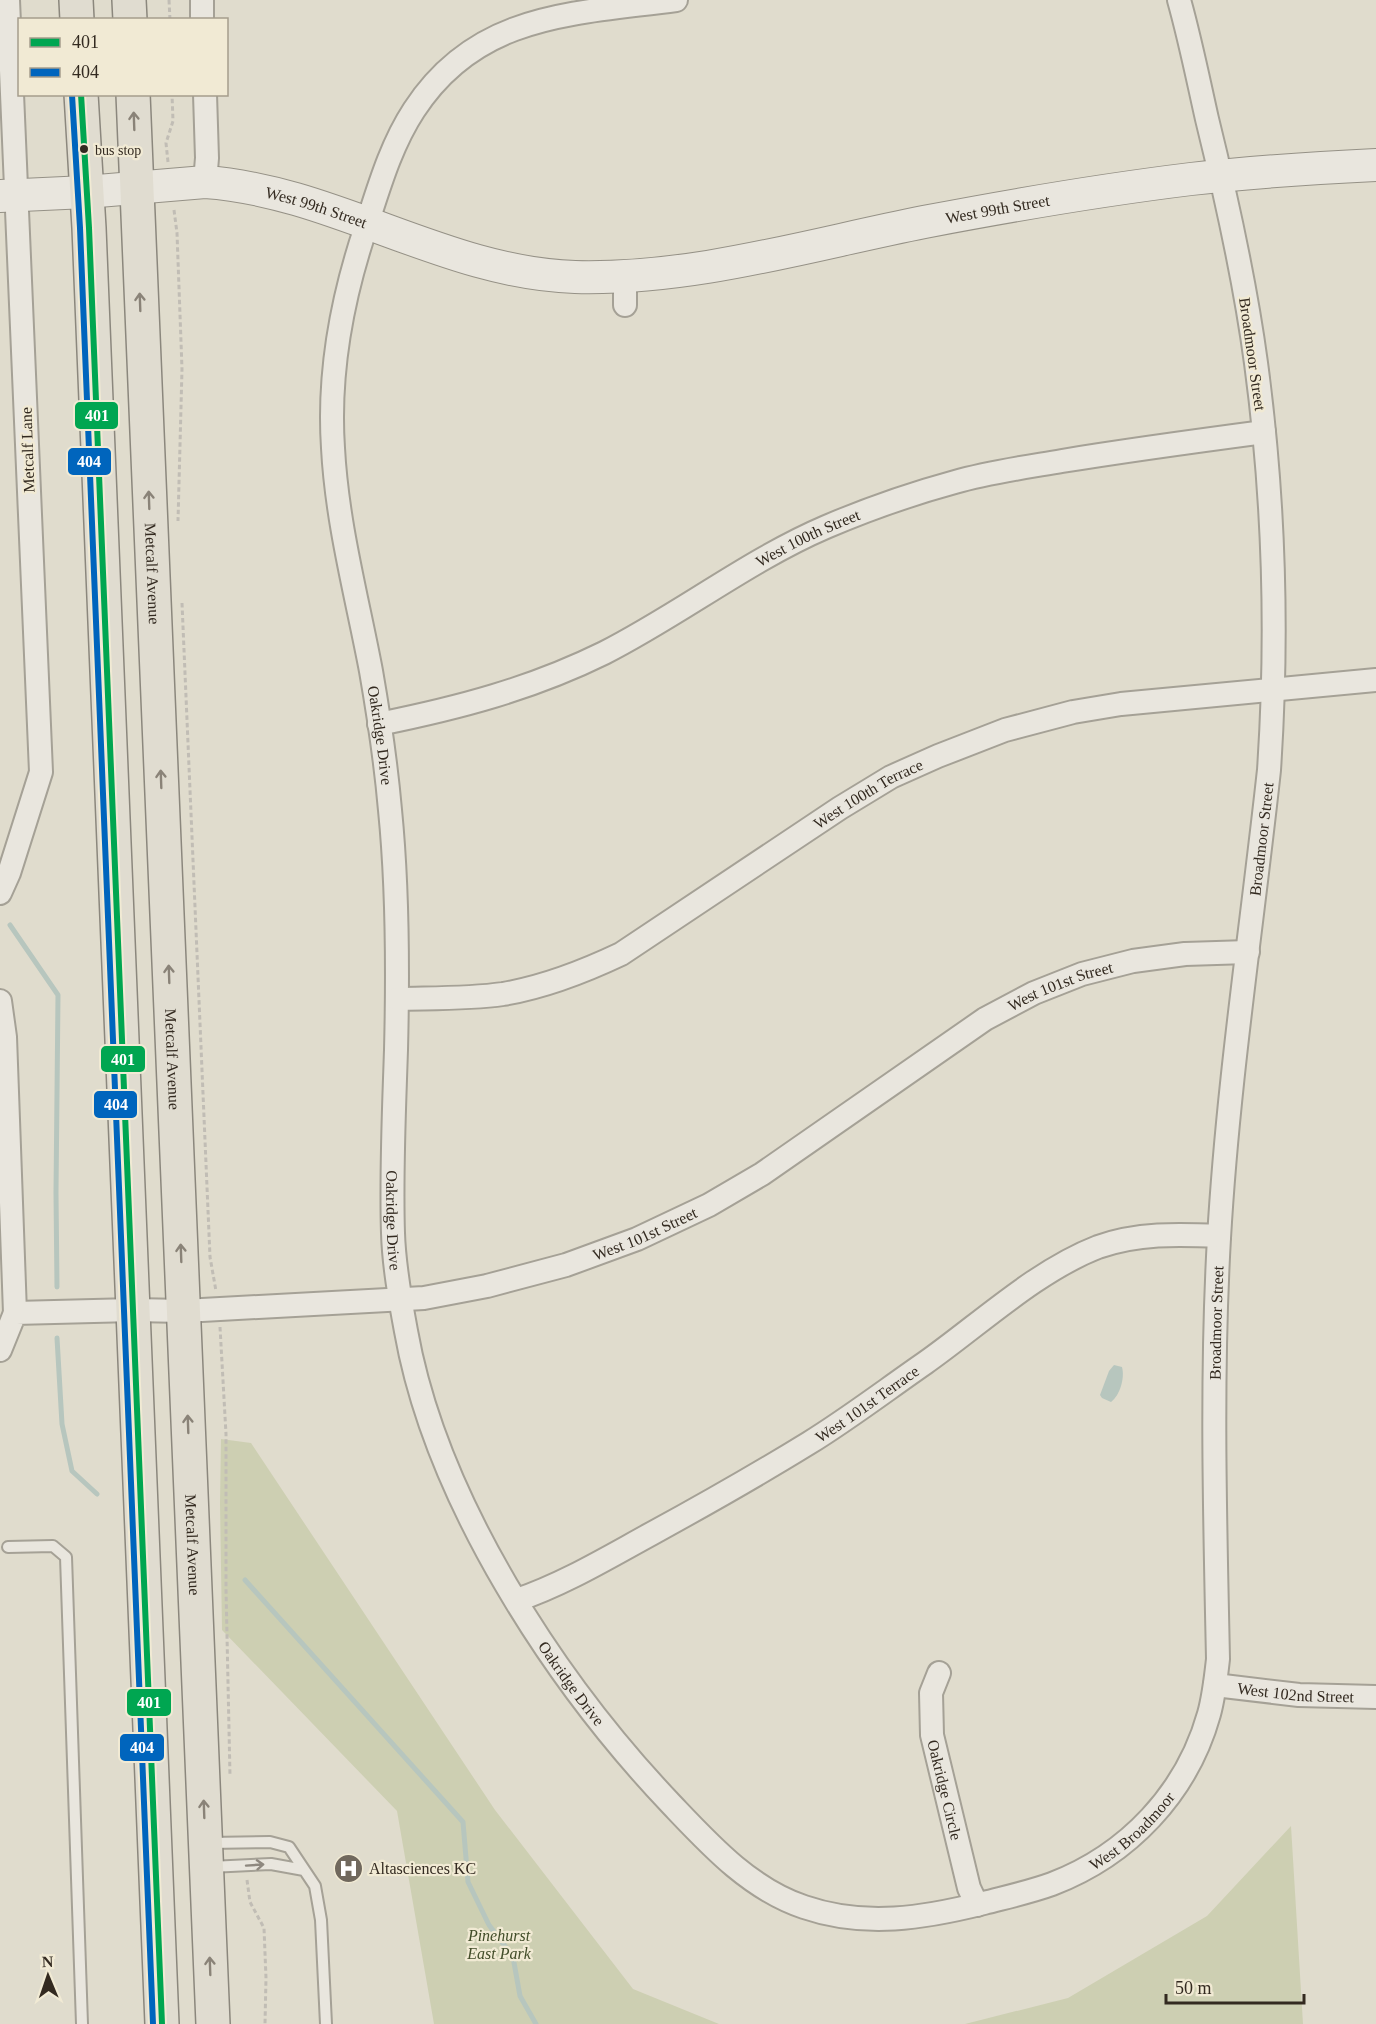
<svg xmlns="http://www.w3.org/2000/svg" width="1376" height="2024" viewBox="0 0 1376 2024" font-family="Georgia,serif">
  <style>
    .green { fill: #cdcfb2 }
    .water { fill: #b7c6be }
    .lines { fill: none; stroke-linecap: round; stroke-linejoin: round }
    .stream { stroke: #b7c6be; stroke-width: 5 }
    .lane-casing { stroke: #a5a196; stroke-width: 14 }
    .street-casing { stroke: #a5a196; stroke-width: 26 }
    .secondary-casing { stroke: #959186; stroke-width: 34 }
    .primary-casing { stroke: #8b877d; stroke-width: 36 }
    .path { stroke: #c1bdb5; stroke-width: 3; stroke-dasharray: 4.5 3; stroke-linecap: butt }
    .lane { stroke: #e9e6de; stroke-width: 10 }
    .street { stroke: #e9e6de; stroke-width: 22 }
    .secondary { stroke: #e9e6de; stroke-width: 32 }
    .primary { stroke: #e0dcd0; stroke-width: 33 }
    .bus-1-casing { stroke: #f1ead4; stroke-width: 10 }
    .bus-2-casing { stroke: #f1ead4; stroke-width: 10 }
    .bus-1 { stroke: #00a651; stroke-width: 6 }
    .bus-2 { stroke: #0065bd; stroke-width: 6 }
    .oneway { stroke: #8a8378 }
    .oneway2 { stroke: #8e887f }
    .bus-dot { fill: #332a20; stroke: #f1ead4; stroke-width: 2 }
    .labels { text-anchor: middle; stroke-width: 4.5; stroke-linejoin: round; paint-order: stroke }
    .bus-label { font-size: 14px; fill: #332a20; stroke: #f1ead4; text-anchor: start }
    .street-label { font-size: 16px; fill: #332a20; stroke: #f1ead4 }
    .poi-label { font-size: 16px; fill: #332a20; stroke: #f1ead4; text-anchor: start }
    .park-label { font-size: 16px; font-style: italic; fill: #424d29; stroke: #f1ead4 }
    .line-badge { stroke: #f1ead4; stroke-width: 2 }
    .badge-label { font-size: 16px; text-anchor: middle; font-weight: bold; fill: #fff }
  </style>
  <rect width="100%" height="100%" fill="#e0dccd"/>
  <path class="green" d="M221,1439L251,1443L495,1810L633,1989L719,2024H434L397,1811L222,1630L220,1503Z
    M1291,1826L1303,2024H965L1068,1998L1207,1916Z"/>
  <path class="water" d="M1114,1365L1122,1367C1125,1378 1120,1395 1111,1402L1102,1398L1100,1395L1109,1371Z"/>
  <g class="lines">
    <path class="stream" d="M10,925L58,995L56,1193L57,1287
      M57,1338L62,1424L72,1471L97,1494
      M245,1580L463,1822L468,1882L489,1925L513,1957L520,1996L536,2024"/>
    <defs>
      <path id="lane" d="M8,1547L53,1546L66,1557L82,2024
        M209,1843L270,1842L289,1847L315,1886L321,1920L326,2024
        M210,1867L271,1864L304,1870"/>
      <g id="street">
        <path d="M202,0V20"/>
        <path id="s1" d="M676,0C573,14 477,13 414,110C391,145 379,187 366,227C342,298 328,373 333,448C337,524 357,597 371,671C379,717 386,764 390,810C398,890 398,970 396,1050C394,1111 391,1172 393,1233C394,1266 400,1299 406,1331C436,1500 555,1682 672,1805C710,1845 750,1889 804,1907C865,1928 924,1918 984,1903C1007,1897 1030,1892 1052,1884C1128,1855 1187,1793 1209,1714C1214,1696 1216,1677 1218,1659C1215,1518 1211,1378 1219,1238C1228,1081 1252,926 1269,770C1278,635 1274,497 1256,363C1245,281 1227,200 1207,119C1198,79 1190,39 1179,0"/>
        <path d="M205,182L207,158L205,94"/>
        <path d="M625,305V275"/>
        <path id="s2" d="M379,724C458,708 531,689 604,653C679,615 749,560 826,527C868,509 911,494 955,482C990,472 1027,467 1062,461C1129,450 1196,441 1264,432"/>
        <path d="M0,893L9,873L41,772L8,0"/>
        <path id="s3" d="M397,999C432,998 468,999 503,994C545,987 583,972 621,954L840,808L891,777L938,756L1005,730L1073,712L1121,704L1376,680"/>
        <path d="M0,1001L5,1037L15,1313"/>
        <path id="s4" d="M0,1350L15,1313L133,1310L184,1311L424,1298L487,1286L566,1265L637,1239L709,1205L762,1174L985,1019L1034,993L1082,974L1133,961L1185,954L1248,952"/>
        <path id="s5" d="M517,1600C564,1584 607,1558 651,1534C704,1505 757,1475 809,1443C848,1419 886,1390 925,1363C979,1325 1036,1271 1098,1247C1137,1233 1178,1234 1219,1236"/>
        <path id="s6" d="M939,1673L931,1693L932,1735L969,1888L977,1905"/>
        <path id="s7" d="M1215,1685L1299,1695L1376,1697"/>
      </g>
      <g id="secondary">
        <path id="s8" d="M0,196L86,192L205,182C334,191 445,273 575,277C694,280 808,245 924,222C1013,205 1101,190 1191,179C1252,172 1314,168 1376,165"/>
      </g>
      <g id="primary">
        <path d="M76,0L77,20"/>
        <path d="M129,0L130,20"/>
        <path d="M81,94L89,228L162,2024"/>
        <path id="s9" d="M133,94L213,2024"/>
      </g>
    </defs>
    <use href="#lane" class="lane-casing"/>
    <use href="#street" class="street-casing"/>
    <use href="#secondary" class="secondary-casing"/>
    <use href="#primary" class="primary-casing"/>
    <path class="path" d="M169,0L170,20
      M168,162L166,143L173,121L172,94
      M174,210L177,233L182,369L178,521
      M182,603L210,1257L216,1291
      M220,1327L226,1434V1589L230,1776
      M247,1880L250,1902L264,1928L266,1978L265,2024"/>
    <use href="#lane" class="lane"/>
    <use href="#street" class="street"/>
    <use href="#secondary" class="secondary"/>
    <use href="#primary" class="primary"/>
    <defs>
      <path id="bus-1" d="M81,94L89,228L162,2024"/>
      <path id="bus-2" d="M72,95L80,228L153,2024"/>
    </defs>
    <use href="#bus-1" class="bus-1-casing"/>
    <use href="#bus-2" class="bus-2-casing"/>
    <use href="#bus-1" class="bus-1"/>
    <use href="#bus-2" class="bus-2"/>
  </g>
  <defs><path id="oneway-shaft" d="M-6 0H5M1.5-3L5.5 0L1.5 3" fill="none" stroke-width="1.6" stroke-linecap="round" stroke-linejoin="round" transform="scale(1.5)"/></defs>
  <g class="oneway">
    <use href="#oneway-shaft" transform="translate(134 121) rotate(-92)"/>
    <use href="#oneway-shaft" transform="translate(140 302) rotate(-92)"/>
    <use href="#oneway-shaft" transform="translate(149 500) rotate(-92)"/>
    <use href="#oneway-shaft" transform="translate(161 779) rotate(-92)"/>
    <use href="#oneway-shaft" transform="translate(169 974) rotate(-92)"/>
    <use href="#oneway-shaft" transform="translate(181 1253) rotate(-92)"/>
    <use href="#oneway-shaft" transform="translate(188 1424) rotate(-92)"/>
    <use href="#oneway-shaft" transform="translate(204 1809) rotate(-92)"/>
    <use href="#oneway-shaft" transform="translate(210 1966) rotate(-92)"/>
  </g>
  <use class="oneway2" href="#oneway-shaft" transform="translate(255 1865) rotate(-4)"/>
  <defs>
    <symbol id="hospital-disc" viewBox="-11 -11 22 22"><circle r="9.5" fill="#70685d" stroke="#f1ead4"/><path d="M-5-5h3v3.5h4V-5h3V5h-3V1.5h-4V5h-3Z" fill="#fff"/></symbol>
  </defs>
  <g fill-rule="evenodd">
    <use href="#hospital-disc" x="332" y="1852" width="33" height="33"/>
  </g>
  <circle class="bus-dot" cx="84" cy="149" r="5"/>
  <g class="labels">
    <g class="bus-label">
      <text x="95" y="155">bus stop</text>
    </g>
    <g class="street-label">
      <text dy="6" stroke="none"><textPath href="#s8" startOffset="320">West 99th Street</textPath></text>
      <text dy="6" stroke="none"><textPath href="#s8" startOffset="1018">West 99th Street</textPath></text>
      <text transform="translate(1253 354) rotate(82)" y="6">Broadmoor Street</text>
      <text transform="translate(27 450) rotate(-92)" y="6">Metcalf Lane</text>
      <text dy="6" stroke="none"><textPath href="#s2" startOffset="471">West 100th Street</textPath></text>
      <text dy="6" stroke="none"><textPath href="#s9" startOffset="480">Metcalf Avenue</textPath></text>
      <text dy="6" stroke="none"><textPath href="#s1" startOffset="939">Oakridge Drive</textPath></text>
      <text dy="6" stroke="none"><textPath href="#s3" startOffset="526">West 100th Terrace</textPath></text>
      <text dy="6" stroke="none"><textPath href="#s1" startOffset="3627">Broadmoor Street</textPath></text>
      <text dy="6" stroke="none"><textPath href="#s4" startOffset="1166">West 101st Street</textPath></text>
      <text dy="6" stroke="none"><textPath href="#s9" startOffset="966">Metcalf Avenue</textPath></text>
      <text dy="6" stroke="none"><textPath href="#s1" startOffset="1425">Oakridge Drive</textPath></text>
      <text dy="6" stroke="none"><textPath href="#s4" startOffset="680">West 101st Street</textPath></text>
      <text dy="6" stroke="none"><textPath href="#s1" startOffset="3141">Broadmoor Street</textPath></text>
      <text dy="6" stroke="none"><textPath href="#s5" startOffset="402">West 101st Terrace</textPath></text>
      <text dy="6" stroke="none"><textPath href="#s9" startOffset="1452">Metcalf Avenue</textPath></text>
      <text dy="6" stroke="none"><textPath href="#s1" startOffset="1929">Oakridge Drive</textPath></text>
      <text dy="6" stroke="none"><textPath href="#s7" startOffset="81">West 102nd Street</textPath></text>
      <text dy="6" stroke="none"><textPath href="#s6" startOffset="120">Oakridge Circle</textPath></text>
      <text dy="6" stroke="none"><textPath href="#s1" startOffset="2606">West Broadmoor</textPath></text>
    </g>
    <g class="poi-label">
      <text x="369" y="1874">Altasciences KC</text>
    </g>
    <g class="park-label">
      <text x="499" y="1941">Pinehurst<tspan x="499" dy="18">East Park</tspan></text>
    </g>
  </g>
  <g class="line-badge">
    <rect x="74" y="401" width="45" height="29" rx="6" fill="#00a651"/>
    <rect x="67" y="447" width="45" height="29" rx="6" fill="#0065bd"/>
    <rect x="100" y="1045" width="46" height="28" rx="6" fill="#00a651"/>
    <rect x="93" y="1090" width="45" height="29" rx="6" fill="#0065bd"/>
    <rect x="126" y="1688" width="46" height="29" rx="6" fill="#00a651"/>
    <rect x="119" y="1733" width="46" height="29" rx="6" fill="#0065bd"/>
  </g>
  <g class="badge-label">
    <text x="97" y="421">401</text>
    <text x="89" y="467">404</text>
    <text x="123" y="1065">401</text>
    <text x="116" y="1110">404</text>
    <text x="149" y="1708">401</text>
    <text x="142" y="1753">404</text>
  </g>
  <rect x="18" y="18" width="210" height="78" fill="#f1ead4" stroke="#a59d8c" stroke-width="1.5"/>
  <rect x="30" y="38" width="30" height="9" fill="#00a651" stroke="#a59d8c" stroke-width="1.5"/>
  <text x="72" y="48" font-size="18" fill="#332a20">401</text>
  <rect x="30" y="68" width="30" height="9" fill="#0065bd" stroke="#a59d8c" stroke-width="1.5"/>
  <text x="72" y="78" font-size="18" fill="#332a20">404</text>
  <g transform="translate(48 1976) rotate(358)" stroke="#f1ead4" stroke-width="4.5" paint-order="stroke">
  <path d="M0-4.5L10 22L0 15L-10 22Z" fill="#332a20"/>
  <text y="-9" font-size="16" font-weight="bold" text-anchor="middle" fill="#332a20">N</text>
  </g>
  <path d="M1166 1994v9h138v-9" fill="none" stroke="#332a20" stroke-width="3"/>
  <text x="1175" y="1994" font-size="18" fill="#332a20" stroke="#f1ead4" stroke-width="4.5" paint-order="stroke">50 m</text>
</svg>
